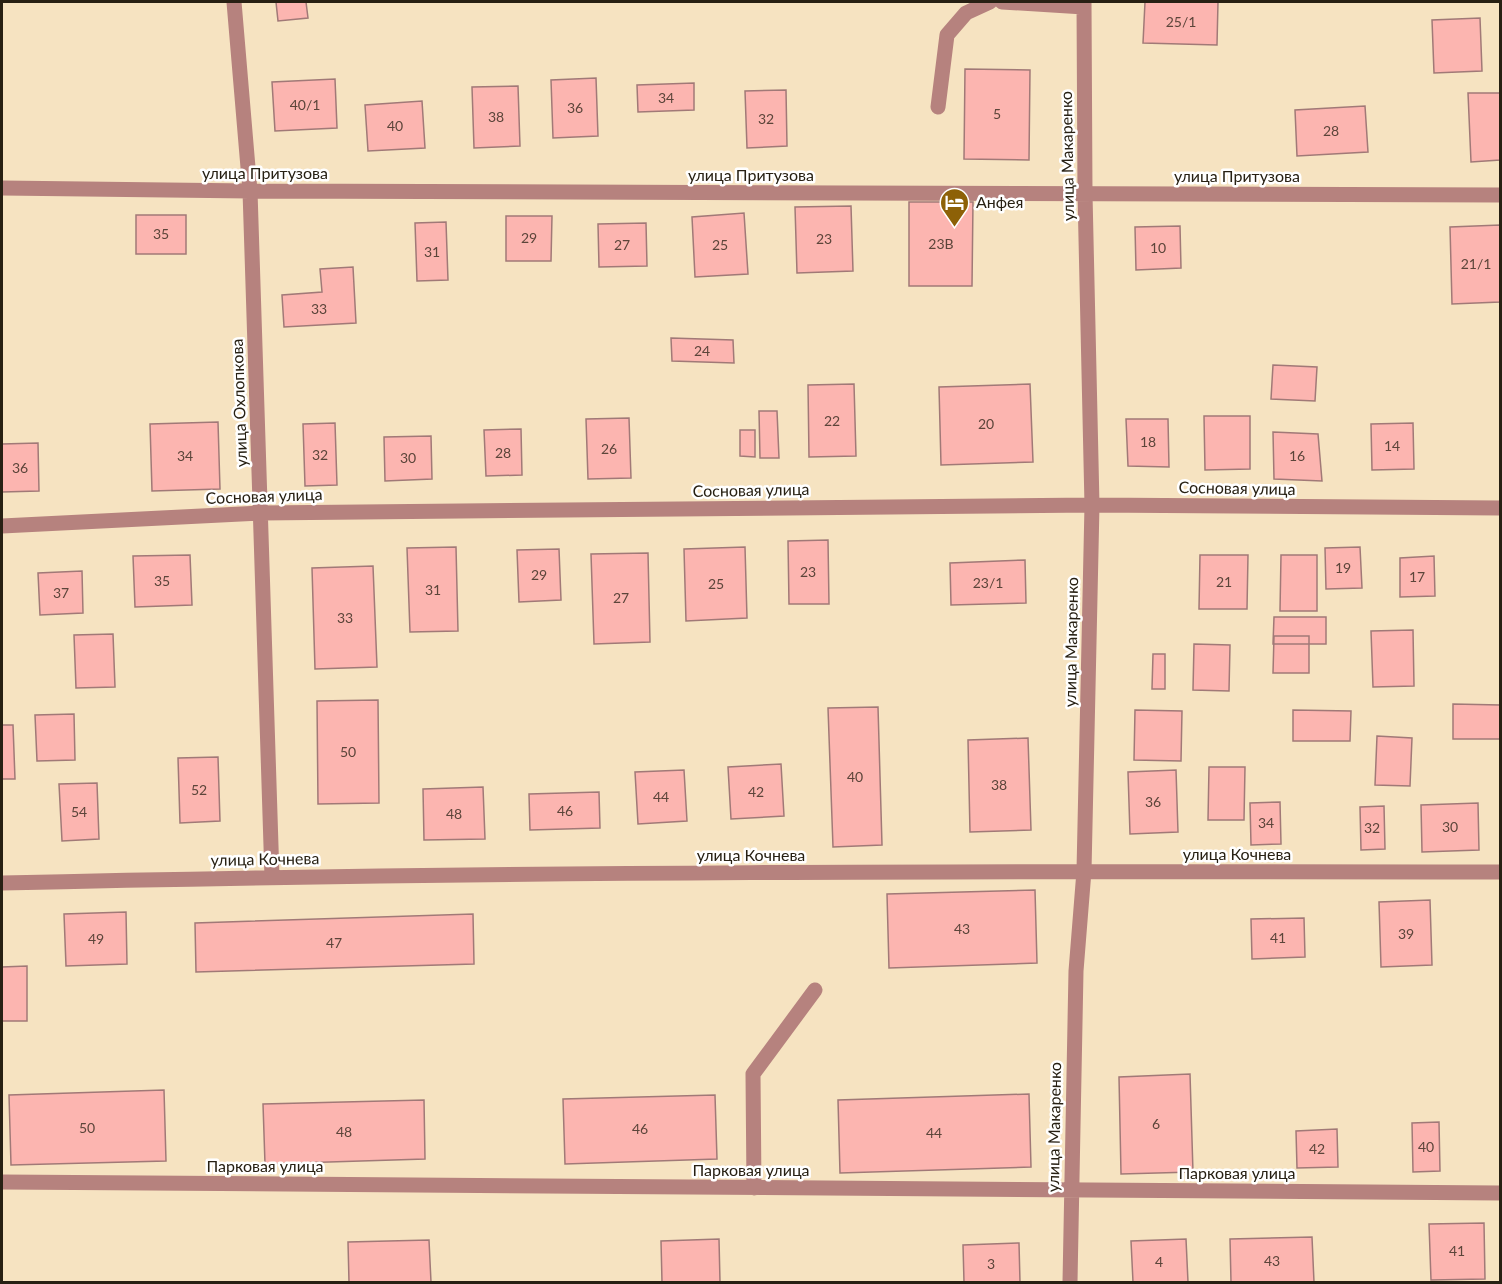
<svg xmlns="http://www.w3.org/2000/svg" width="1502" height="1284" viewBox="0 0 1502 1284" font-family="Lato,sans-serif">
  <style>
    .building { fill: #fcb5b0; stroke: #a17977; stroke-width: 1.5 }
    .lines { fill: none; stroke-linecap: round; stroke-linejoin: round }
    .minor { stroke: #b6827e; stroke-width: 15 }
    .labels { text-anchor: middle; stroke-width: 5; stroke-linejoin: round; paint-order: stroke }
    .number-label { font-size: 14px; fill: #5c453a }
    .street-label { font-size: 16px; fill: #272013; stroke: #fff }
    .poi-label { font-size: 16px; fill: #272013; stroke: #fff; text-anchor: start }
  </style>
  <rect width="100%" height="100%" fill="#f6e3c1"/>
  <path class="building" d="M276,2H306L308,18L278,21Z
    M1145,2H1218L1217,45L1143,43Z
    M1480,18L1482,71L1434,73L1432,20Z
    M965,69L1030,70L1029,160L964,159Z
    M596,78L598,136L553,138L551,80Z
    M335,79L337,128L275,131L272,82Z
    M694,83V110L638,112L637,85Z
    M518,86L520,146L474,148L472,87Z
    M786,90L787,146L747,148L745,91Z
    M1468,93H1500V160L1471,162Z
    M422,101L425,148L368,151L365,105Z
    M1365,106L1368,152L1297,156L1295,110Z
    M909,202H973L972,286H909Z
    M851,206L853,271L797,273L795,207Z
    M744,213L748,274L695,277L692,217Z
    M136,215H186V254H136Z
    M506,216H552L551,261H506Z
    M446,222L448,280L417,281L415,223Z
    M646,223L647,266L599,267L598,224Z
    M1500,225V302L1452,304L1450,227Z
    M1180,226L1181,268L1136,270L1135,227Z
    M353,267L356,323L284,327L282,295L322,292L320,269Z
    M671,338L733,340L734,363L672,361Z
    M1273,365L1317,367L1315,401L1271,399Z
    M854,384L856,456L809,457L808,385Z
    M1030,384L1033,462L941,465L939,387Z
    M759,411H777L779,458H760Z
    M1204,416H1250V469L1205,470Z
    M629,418L631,478L588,479L586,419Z
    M1126,419H1168L1169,467L1128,466Z
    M218,422L220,489L152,491L150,424Z
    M335,423L337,485L305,486L303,424Z
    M1413,423L1414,469L1372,470L1371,424Z
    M521,429L522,475L486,476L484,430Z
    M740,430H755V457L740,456Z
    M1273,432L1318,434L1322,481L1274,479Z
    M431,436L432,479L385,481L384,437Z
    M38,443L39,491L2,492V444Z
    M828,540L829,604H789L788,541Z
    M456,547L458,631L410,632L407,548Z
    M745,547L747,618L686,621L684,549Z
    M1360,547L1362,588L1326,589L1325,548Z
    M559,549L561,600L519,602L517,550Z
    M648,553L650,642L594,644L591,554Z
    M190,555L192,605L135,607L133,556Z
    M1200,555H1248L1247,609H1199Z
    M1281,555H1317V611H1280Z
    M1434,556L1435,596L1400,597V558Z
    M1025,560L1026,603L951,605L950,563Z
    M373,566L377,667L315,669L312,568Z
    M82,571L83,613L40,615L38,573Z
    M1274,617H1326V644H1273Z
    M1413,630L1414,686L1373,687L1371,631Z
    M113,634L115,687L76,688L74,635Z
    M1274,636H1309V673H1273Z
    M1194,644L1230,645L1229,691L1193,690Z
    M1153,654H1165V689H1152Z
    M378,700L379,803L318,804L317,701Z
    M1453,704L1500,705V739H1453Z
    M878,707L882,845L833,847L828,708Z
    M1135,710L1182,711L1181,761L1134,760Z
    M1293,710L1351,711L1350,741H1293Z
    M74,714L75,760L37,761L35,715Z
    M2,725H13L15,779H2Z
    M1377,736L1412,738L1410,786L1375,785Z
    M1028,738L1031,830L970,832L968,740Z
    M218,757L220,821L180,823L178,758Z
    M781,764L784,816L731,819L728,767Z
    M1209,767H1245L1244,820H1208Z
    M684,770L687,821L638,824L635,772Z
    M1176,770L1178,832L1130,834L1128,772Z
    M97,783L99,839L62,841L59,784Z
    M483,787L485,839L424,840L423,789Z
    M599,792L600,828L530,830L529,794Z
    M1280,802L1281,844L1251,845L1250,803Z
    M1478,803L1479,850L1422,852L1421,805Z
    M1384,806L1385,849L1361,850L1360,807Z
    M1035,890L1037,963L889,968L887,894Z
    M1430,900L1432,965L1381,967L1379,902Z
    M126,912L127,964L66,966L64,914Z
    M473,914L474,964L196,972L195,923Z
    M1304,918L1305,957L1252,959L1251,919Z
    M27,966V1021H2V967Z
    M1190,1074L1193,1172L1121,1174L1119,1077Z
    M164,1090L166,1161L11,1165L9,1095Z
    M1029,1094L1031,1167L840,1173L838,1100Z
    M715,1095L717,1159L565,1164L563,1099Z
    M424,1100L425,1159L265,1164L263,1104Z
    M1439,1122L1440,1171L1413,1172L1412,1123Z
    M1337,1129L1338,1167L1297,1168L1296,1131Z
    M1484,1223L1485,1279L1431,1280L1429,1224Z
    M1312,1237L1314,1282H1231L1230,1239Z
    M719,1239L720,1282H662L661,1241Z
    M1186,1239L1188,1282H1133L1131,1241Z
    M429,1240L431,1282H349L348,1242Z
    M1019,1243L1020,1282H964L963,1245Z"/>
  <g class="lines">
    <path class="minor" d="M234,2L250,191L272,877
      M1002,2L1084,7
      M938,107L947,35L966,13L990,2
      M2,188L250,191L1500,195
      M2,526L261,513L1092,505L1500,508
      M2,883C501,871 1001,871 1500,872
      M2,1182L1500,1193
      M754,1188L753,1074L815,990
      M1070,1282L1076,971L1084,871L1092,505L1085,194L1084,2"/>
  </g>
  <defs>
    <symbol id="hotel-pin" viewBox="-11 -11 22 30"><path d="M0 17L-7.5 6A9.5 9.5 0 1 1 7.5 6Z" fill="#8d6107" stroke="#fff"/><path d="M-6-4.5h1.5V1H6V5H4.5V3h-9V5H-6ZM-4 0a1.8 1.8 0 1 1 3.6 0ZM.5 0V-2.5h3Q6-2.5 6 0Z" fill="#fff"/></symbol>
  </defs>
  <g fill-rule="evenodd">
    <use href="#hotel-pin" x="938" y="186" width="33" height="45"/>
  </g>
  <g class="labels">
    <g class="number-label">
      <text x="1181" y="27">25/1</text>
      <text x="666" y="103">34</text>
      <text x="305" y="110">40/1</text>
      <text x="575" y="113">36</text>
      <text x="997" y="119">5</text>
      <text x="496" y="122">38</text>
      <text x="766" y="124">32</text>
      <text x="395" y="131">40</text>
      <text x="1331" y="136">28</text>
      <text x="161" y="239">35</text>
      <text x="529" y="243">29</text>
      <text x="824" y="244">23</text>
      <text x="941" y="249">23В</text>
      <text x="622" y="250">27</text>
      <text x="720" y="250">25</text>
      <text x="1158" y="253">10</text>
      <text x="432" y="257">31</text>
      <text x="1476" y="269">21/1</text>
      <text x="319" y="314">33</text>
      <text x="702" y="356">24</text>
      <text x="832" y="426">22</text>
      <text x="986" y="429">20</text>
      <text x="1148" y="447">18</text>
      <text x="1392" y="451">14</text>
      <text x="609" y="454">26</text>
      <text x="503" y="458">28</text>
      <text x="320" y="460">32</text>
      <text x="185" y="461">34</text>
      <text x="1297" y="461">16</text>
      <text x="408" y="463">30</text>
      <text x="20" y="473">36</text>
      <text x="1343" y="573">19</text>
      <text x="808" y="577">23</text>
      <text x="539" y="580">29</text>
      <text x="1417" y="582">17</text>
      <text x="162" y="586">35</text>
      <text x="1224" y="587">21</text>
      <text x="988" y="588">23/1</text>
      <text x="716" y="589">25</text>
      <text x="433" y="595">31</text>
      <text x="61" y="598">37</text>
      <text x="621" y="603">27</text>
      <text x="345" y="623">33</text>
      <text x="348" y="757">50</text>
      <text x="855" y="782">40</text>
      <text x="999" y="790">38</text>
      <text x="199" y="795">52</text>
      <text x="756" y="797">42</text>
      <text x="661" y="802">44</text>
      <text x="1153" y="807">36</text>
      <text x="565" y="816">46</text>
      <text x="79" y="817">54</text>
      <text x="454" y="819">48</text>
      <text x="1266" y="828">34</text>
      <text x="1450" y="832">30</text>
      <text x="1372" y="833">32</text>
      <text x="962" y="934">43</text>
      <text x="1406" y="939">39</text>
      <text x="1278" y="943">41</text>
      <text x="96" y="944">49</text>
      <text x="334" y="948">47</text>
      <text x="1156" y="1129">6</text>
      <text x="87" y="1133">50</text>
      <text x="640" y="1134">46</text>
      <text x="344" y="1137">48</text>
      <text x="934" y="1138">44</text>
      <text x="1426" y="1152">40</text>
      <text x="1317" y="1154">42</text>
      <text x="1457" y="1256">41</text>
      <text x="1272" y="1266">43</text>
      <text x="1159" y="1267">4</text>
      <text x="991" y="1269">3</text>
    </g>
    <g class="street-label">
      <text transform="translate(1067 156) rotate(-91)" y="6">улица Макаренко</text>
      <text x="265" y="179">улица Притузова</text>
      <text x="751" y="181">улица Притузова</text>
      <text x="1237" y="182">улица Притузова</text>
      <text transform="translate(239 403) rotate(-92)" y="6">улица Охлопкова</text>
      <text transform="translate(1237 488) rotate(1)" y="6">Сосновая улица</text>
      <text transform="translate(751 490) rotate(-1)" y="6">Сосновая улица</text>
      <text transform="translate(264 496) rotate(-2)" y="6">Сосновая улица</text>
      <text transform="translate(1071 642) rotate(-89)" y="6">улица Макаренко</text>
      <text x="1237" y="860">улица Кочнева</text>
      <text x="751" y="861">улица Кочнева</text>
      <text transform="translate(265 859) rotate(-1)" y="6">улица Кочнева</text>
      <text transform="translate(1054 1127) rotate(-89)" y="6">улица Макаренко</text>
      <text x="265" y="1172">Парковая улица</text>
      <text x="751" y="1176">Парковая улица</text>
      <text x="1237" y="1179">Парковая улица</text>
    </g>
    <g class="poi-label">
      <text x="976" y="208">Анфея</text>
    </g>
  </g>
  <rect width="1502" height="1284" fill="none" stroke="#272013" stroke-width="6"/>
</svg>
